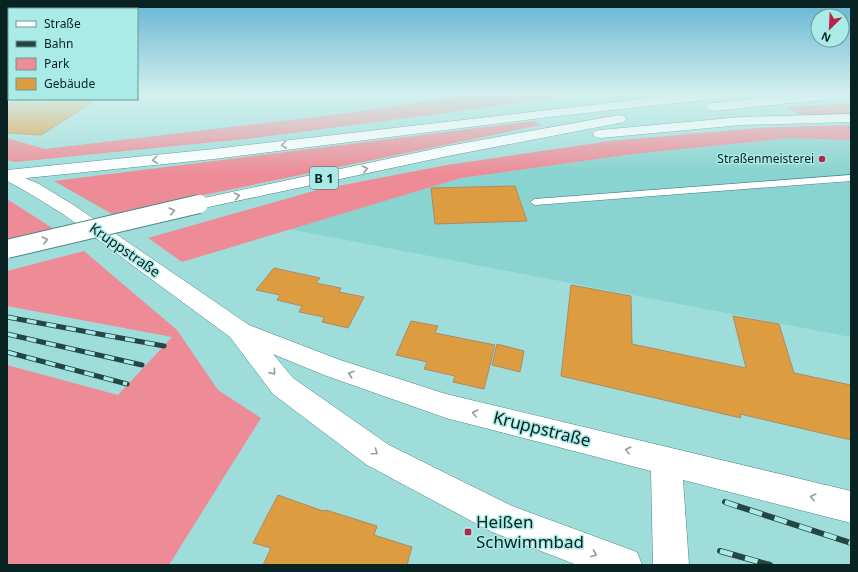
<svg xmlns="http://www.w3.org/2000/svg" width="858" height="572" viewBox="0 0 858 572" font-family="'Noto Sans',sans-serif">
  <style>
    .built { fill: #89d3d0 }
    .green { fill: #ed8c97 }
    .building { fill: #dd9c3f; stroke: #aa8c66 }
    .lines { fill: none; stroke-linecap: round; stroke-linejoin: round }
    .lane-casing { stroke: #4c8987; stroke-width: 1 }
    .secondary-casing { stroke: #4c8987; stroke-width: 1 }
    .highway-casing { stroke: #4c8987; stroke-width: 1 }
    .lane { fill: #fff; fill-rule: evenodd }
    .secondary { fill: #fff; fill-rule: evenodd }
    .highway { fill: #fff; fill-rule: evenodd }
    .rail-far1-casing { stroke: #244644; stroke-width: 5 }
    .rail-casing { stroke: #244644; stroke-width: 6 }
    .rail-far1 { stroke: #aaeae7; stroke-width: 3.5; stroke-dasharray: 10; stroke-linecap: butt }
    .rail { stroke: #aaeae7; stroke-width: 4.5; stroke-dasharray: 13; stroke-linecap: butt }
    .highway-bridge-casing { stroke: #4c8987; stroke-width: 20; stroke-linecap: butt }
    .highway-bridge { stroke: #fff; stroke-width: 18 }
    .oneway { stroke: #909c9c }
    .poi-dot { fill: #b62549; stroke: #aaeae7; stroke-width: 1.5 }
    .labels { text-anchor: middle; stroke-width: 3; stroke-linejoin: round; paint-order: stroke }
    .far-poi-label { font-size: 12px; fill: #082322; stroke: #aaeae7; text-anchor: end }
    .shield { fill: #aaeae7; stroke: #395f5d; stroke-width: 1 }
    .shield-label { font-size: 13px; font-weight: bold; fill: #082322 }
    .street-label { font-size: 14px; fill: #082322; stroke: #aaeae7 }
    .near-street-label { font-size: 17px; fill: #082322; stroke: #aaeae7 }
    .near-poi-label { font-size: 17px; fill: #082322; stroke: #aaeae7; text-anchor: start }
  </style>
  <rect width="100%" height="100%" fill="#9eddda"/>
  <path class="built" d="M851,134V337L289,229L461,178L633,154L790,138Z"/>
  <path class="green" d="M483,93H580L453,112L246,139L15,162L7,160V138L45,149L348,113Z
    M851,103V114L802,116L787,107Z
    M534,121L541,125L112,214L54,181Z
    M851,125V140L790,138L633,154L461,178L182,262L148,238L317,190L447,165L610,141L758,128Z
    M7,199L54,229L7,239Z
    M84,251L177,330L218,390L261,418L169,565H7V365L118,395L172,337L7,306V271Z"/>
  <path class="building" d="M52,100L93,102L41,135L7,133V105L15,101L48,103Z
    M515,186L527,221L435,224L431,188Z
    M274,268L320,278L316,283L341,288L339,292L364,297L348,328L322,322L324,317L299,312L302,306L277,300L280,295L256,290Z
    M571,285L631,296L632,344L746,368L733,316L779,324L794,373L851,385V440L740,414L741,418L561,376Z
    M411,321L438,326L435,333L495,345L484,389L453,382L455,376L424,369L427,362L396,355Z
    M497,344L524,351L520,372L492,365Z
    M278,495L323,511L326,510L377,526L374,535L412,547L407,565H263L271,548L253,543Z"/>
  <g class="lines">
    <defs>
      <path id="lane" d="M851,175V181L535,205L530,202L535,199Z"/>
      <path id="secondary" d="M7,170L39,184L75,206L249,325L340,360L446,394L851,491V523L683,480L689,565H653L651,471L446,418L324,375L273,354L293,378L389,445L512,506L637,552L642,565H577L492,532L367,465L273,394L230,337L63,214L27,192L7,181Z"/>
      <path id="highway" d="M694,93H736L734,96L730,97L549,117L214,159L7,180V170L214,149Z
        M811,93H851V97L713,111L708,110L706,107L708,104L713,103Z
        M851,114V122L741,125L600,138L595,137L593,134L595,131L600,130L741,117Z
        M619,115L624,116L626,119L624,122L448,156L199,209L193,208L190,204L193,200L199,199L448,146Z"/>
    </defs>
    <use href="#lane" class="lane-casing"/>
    <use href="#secondary" class="secondary-casing"/>
    <use href="#highway" class="highway-casing"/>
    <use href="#lane" class="lane"/>
    <use href="#secondary" class="secondary"/>
    <use href="#highway" class="highway"/>
    <defs>
      <path id="rail-far1" d="M7,317L164,346
        M7,334L142,365
        M7,352L127,384"/>
      <path id="rail" d="M725,502L851,543
        M720,551L770,565"/>
    </defs>
    <use href="#rail-far1" class="rail-far1-casing"/>
    <use href="#rail" class="rail-casing"/>
    <use href="#rail-far1" class="rail-far1"/>
    <use href="#rail" class="rail"/>
    <defs>
      <path id="highway-bridge" d="M7,249L199,204"/>
    </defs>
    <use href="#highway-bridge" class="highway-bridge-casing"/>
    <use href="#highway-bridge" class="highway-bridge"/>
  </g>
  <defs><path id="oneway-chevron" d="M-2-3.5L2.5 0L-2 3.5" fill="none" stroke-width="1.6" stroke-linecap="round" stroke-linejoin="round"/></defs>
  <g class="oneway">
    <use href="#oneway-chevron" transform="translate(284 145) rotate(173)"/>
    <use href="#oneway-chevron" transform="translate(155 160) rotate(174)"/>
    <use href="#oneway-chevron" transform="translate(365 169) rotate(-12)"/>
    <use href="#oneway-chevron" transform="translate(237 196) rotate(-12)"/>
    <use href="#oneway-chevron" transform="translate(172 211) rotate(-13)"/>
    <use href="#oneway-chevron" transform="translate(45 240) rotate(-13)"/>
    <use href="#oneway-chevron" transform="translate(273 372) rotate(51)"/>
    <use href="#oneway-chevron" transform="translate(351 374) rotate(-162)"/>
    <use href="#oneway-chevron" transform="translate(475 413) rotate(-166)"/>
    <use href="#oneway-chevron" transform="translate(628 450) rotate(-166)"/>
    <use href="#oneway-chevron" transform="translate(375 452) rotate(35)"/>
    <use href="#oneway-chevron" transform="translate(813 497) rotate(-166)"/>
    <use href="#oneway-chevron" transform="translate(594 554) rotate(21)"/>
  </g>
  <linearGradient id="sky" x2="0" y2="1"><stop stop-color="#66b4d2"/><stop offset="0.54" stop-color="#d3f0ee"/><stop offset="1" stop-color="#d3f0ee" stop-opacity="0"/></linearGradient>
  <rect width="858" height="173" fill="url(#sky)"/>
  <g class="poi-dot">
    <circle cx="822" cy="159" r="4"/>
    <rect x="464" y="528" width="8" height="8" rx="2"/>
  </g>
  <g class="labels">
    <g class="far-poi-label">
      <text x="814" y="163">Straßenmeisterei</text>
    </g>
    <rect class="shield" x="310" y="167" width="28" height="22" rx="3"/>
    <g class="shield-label">
      <text x="324" y="183">B 1</text>
    </g>
    <g class="street-label">
      <text transform="translate(125 250) rotate(35)" y="5">Kruppstraße</text>
    </g>
    <g class="near-street-label">
      <text transform="translate(542 429) rotate(14)" y="6">Kruppstraße</text>
    </g>
    <g class="near-poi-label">
      <text x="476" y="528">Heißen<tspan x="476" dy="20">Schwimmbad</tspan></text>
    </g>
  </g>
  <rect width="858" height="572" fill="none" stroke="#082322" stroke-width="16"/>
  <rect x="8" y="8" width="130" height="92" fill="#aaeae7" stroke="#699a98"/>
  <rect x="16" y="21" width="20" height="6" fill="#ffffff" stroke="#699a98"/>
  <text x="44" y="28" font-size="12" fill="#082322">Straße</text>
  <rect x="16" y="41" width="20" height="6" fill="#244644" stroke="#699a98"/>
  <text x="44" y="48" font-size="12" fill="#082322">Bahn</text>
  <rect x="16" y="58" width="20" height="12" fill="#ed8c97" stroke="#699a98"/>
  <text x="44" y="68" font-size="12" fill="#082322">Park</text>
  <rect x="16" y="78" width="20" height="12" fill="#dd9c3f" stroke="#699a98"/>
  <text x="44" y="88" font-size="12" fill="#082322">Gebäude</text>
  <g transform="translate(830 28) rotate(204)"><circle r="19" fill="#aaeae7" stroke="#699a98"/>
  <path d="M0-3L7 15L0 10L-7 15Z" fill="#b62549"/>
  <text y="-6" font-size="11" font-weight="bold" text-anchor="middle" fill="#082322">N</text>
  </g>
</svg>
